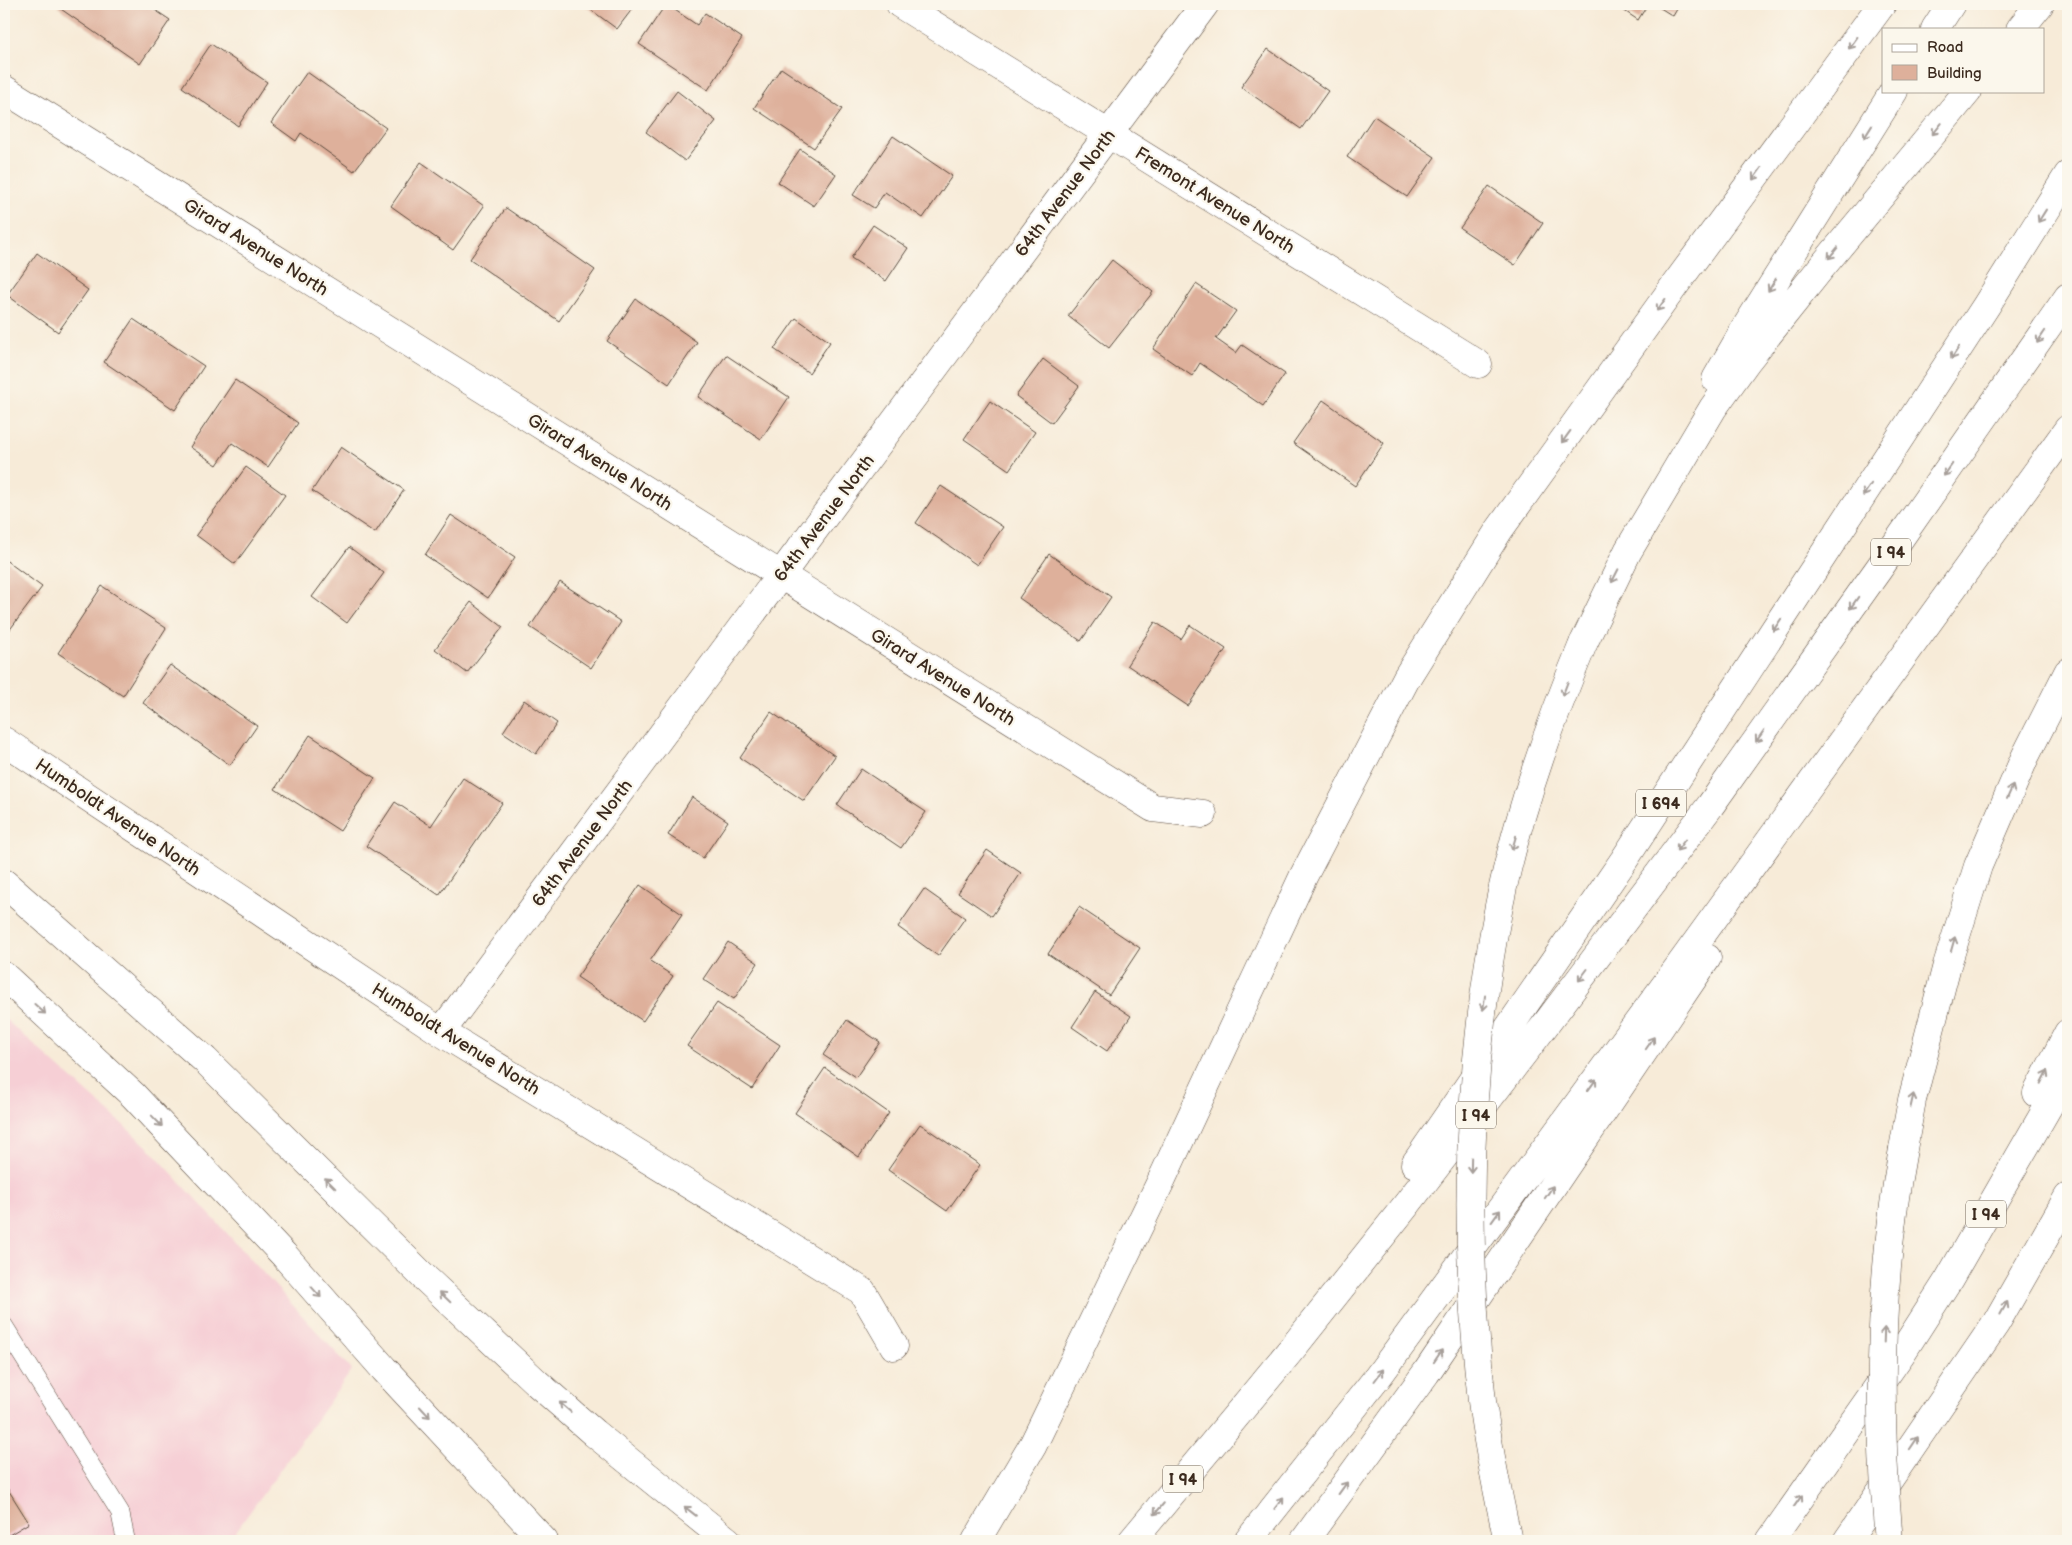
<svg xmlns="http://www.w3.org/2000/svg" width="2072" height="1545" viewBox="0 0 2072 1545" font-family="'Balsamiq Sans',sans-serif">
  <style>
    .built { fill: #f6cfd5 }
    .building { fill: #deb09b }
    .lines { fill: none; stroke-linecap: round; stroke-linejoin: round }
    .lane-casing { stroke: #57473a; stroke-width: 19 }
    .street-casing { stroke: #57473a; stroke-width: 29 }
    .highway-casing { stroke: #57473a; stroke-width: 29 }
    .lane { stroke: #fff; stroke-width: 18 }
    .street { stroke: #fff; stroke-width: 28 }
    .highway { stroke: #fff; stroke-width: 28 }
    .highway-bridge-casing { stroke: #57473a; stroke-width: 29; stroke-linecap: butt }
    .highway-bridge { stroke: #fff; stroke-width: 28 }
    .oneway { stroke: #a79f9a }
    .labels { text-anchor: middle; stroke-width: 4.5; stroke-linejoin: round; paint-order: stroke }
    .shield { fill: #fbf7ec; stroke: #75685c; stroke-width: 1 }
    .shield-label { font-size: 16px; font-weight: bold; fill: #3b2a1e }
    .street-label { font-size: 18px; fill: #3b2a1e; stroke: #fbf7ec }
  </style>
  <rect width="100%" height="100%" fill="#fbf7ec"/>
  <filter id="ink" filterUnits="userSpaceOnUse"><feTurbulence type="fractalNoise" baseFrequency=".02" numOctaves="2"/><feDisplacementMap in="SourceGraphic" scale="10" xChannelSelector="R" yChannelSelector="G"/><feConvolveMatrix kernelMatrix="1 2 1 2 8 2 1 2 1" color-interpolation-filters="sRGB"/></filter>
  <filter id="wash" filterUnits="userSpaceOnUse"><feTurbulence type="fractalNoise" baseFrequency=".0096" numOctaves="4" result="noise"/><feDisplacementMap in="SourceGraphic" scale="20" xChannelSelector="R" yChannelSelector="G"/><feGaussianBlur stdDeviation="1.12" result="paint"/><feColorMatrix in="noise" values="0 0 0 0 0 0 0 0 0 0 0 0 0 0 0 0 0 1.4 0 .05"/><feComposite in="paint" operator="in"/></filter>
  <g filter="url(#wash)">
    <rect width="100%" height="100%" fill="#f7ebd8"/>
    <path class="built" d="M4,1018L149,1148L352,1370L229,1541H4Z"/>
    <g id="blocks">
      <path class="building" d="M60,4H146L170,20L140,64L58,7Z
        M583,4H636L617,29Z
        M666,4L697,25L705,13L742,38L708,90L639,44Z
        M1614,4H1648L1638,20Z
        M1654,4H1680L1673,16Z
        M211,44L267,82L238,126L182,87Z
        M1268,49L1328,91L1301,129L1241,87Z
        M781,68L842,109L814,148L754,108Z
        M307,72L386,128L354,171L301,133L296,141L271,123Z
        M677,91L716,121L685,161L646,132Z
        M1374,116L1435,157L1407,197L1347,157Z
        M893,136L952,176L923,218L885,192L874,208L853,195Z
        M800,149L836,174L814,206L778,182Z
        M421,162L484,206L453,250L391,206Z
        M1489,186L1543,223L1515,265L1460,228Z
        M506,208L595,270L559,321L470,259Z
        M873,225L908,248L886,281L851,258Z
        M37,253L88,290L58,332L7,295Z
        M1112,260L1153,292L1109,348L1068,316Z
        M1196,284L1236,311L1216,339L1236,353L1242,345L1285,374L1263,406L1200,363L1192,376L1153,349Z
        M636,299L697,342L669,384L607,341Z
        M796,318L830,342L809,373L774,349Z
        M133,319L204,366L175,410L104,362Z
        M726,355L789,397L761,439L698,397Z
        M1043,359L1079,386L1052,423L1016,396Z
        M235,380L298,423L268,467L232,443L217,465L190,447Z
        M1323,400L1384,443L1355,486L1293,443Z
        M990,401L1035,432L1009,470L964,439Z
        M341,447L404,490L375,533L312,491Z
        M246,467L285,495L235,564L196,535Z
        M941,486L1003,527L977,565L916,523Z
        M451,515L515,557L488,598L425,555Z
        M349,547L384,573L347,623L312,597Z
        M1049,554L1111,597L1081,641L1019,598Z
        M4,559L42,587L8,632L4,629Z
        M560,582L621,622L591,668L530,627Z
        M102,586L166,628L123,696L58,653Z
        M471,602L503,627L467,673L435,649Z
        M1155,622L1181,639L1190,625L1226,649L1188,706L1127,665Z
        M170,665L257,726L230,765L143,703Z
        M524,700L557,723L536,754L503,732Z
        M771,712L835,756L804,801L740,758Z
        M310,735L375,778L340,831L275,789Z
        M861,769L926,812L901,848L837,805Z
        M463,778L502,803L439,895L366,846L395,802L431,826Z
        M692,797L728,821L703,858L668,835Z
        M987,850L1021,873L992,916L958,893Z
        M640,885L682,914L650,961L673,976L643,1021L577,977Z
        M924,889L965,918L938,956L898,927Z
        M1079,907L1140,948L1109,995L1048,954Z
        M728,942L758,963L734,999L703,979Z
        M1095,992L1131,1016L1107,1051L1072,1027Z
        M717,1003L780,1045L752,1089L687,1046Z
        M847,1020L880,1042L856,1077L823,1055Z
        M825,1068L889,1113L859,1157L795,1113Z
        M920,1124L980,1165L947,1211L888,1170Z
        M4,1483L29,1523L4,1538Z"/>
    </g>
  </g>
  <g filter="url(#ink)">
    <use href="#blocks" fill-opacity="0" stroke="#57473a" stroke-width="1"/>
    <g class="lines">
      <defs>
        <path id="lane" d="M4,1326L120,1512L126,1541"/>
        <path id="street" d="M900,4L1478,364
          M4,89L1153,808L1203,814
          M4,741L441,1032L862,1291L894,1346
          M441,1032L1205,4"/>
        <path id="highway" d="M1935,29L1951,4
          M2020,29L2040,4
          M1716,379L1746,327L1894,91
          M1583,644L1628,551L1713,408L1746,362L1821,268L1968,91
          M4,883L205,1060L426,1279L537,1383L594,1433L728,1541
          M4,976L133,1095L179,1144L284,1255L384,1369L544,1541
          M2037,1093L2068,1033
          M1903,1149L1912,1100L1947,965L1978,866L2025,757L2068,672
          M1415,1164L1624,860L1986,306L2068,175
          M976,1541L1033,1445L1162,1179L1304,875L1407,677L1499,530L1675,285L1882,4
          M1132,1541L1295,1345L1404,1208L1543,1028L1710,806L1880,567L2068,297
          M1248,1541L1377,1378L1677,969L2068,429
          M1304,1541L1426,1373L1707,958
          M1770,1541L1901,1354L1949,1279L2068,1072
          M1847,1541L1996,1323L2068,1197"/>
      </defs>
      <use href="#lane" class="lane-casing"/>
      <use href="#street" class="street-casing"/>
      <use href="#highway" class="highway-casing"/>
      <use href="#lane" class="lane"/>
      <use href="#street" class="street"/>
      <use href="#highway" class="highway"/>
      <defs>
        <path id="highway-bridge" d="M1508,1541C1498,1495 1488,1448 1482,1401C1463,1237 1467,1069 1499,906C1517,816 1548,728 1583,644
          M1889,1541C1877,1411 1879,1277 1903,1149"/>
      </defs>
      <use href="#highway-bridge" class="highway-bridge-casing"/>
      <use href="#highway-bridge" class="highway-bridge"/>
    </g>
    <defs><path id="oneway-shaft" d="M-6 0H5M1.5-3L5.5 0L1.5 3" fill="none" stroke-width="1.6" stroke-linecap="round" stroke-linejoin="round" transform="scale(1.25)"/></defs>
    <g class="oneway">
      <use href="#oneway-shaft" transform="translate(1853 43) rotate(126)"/>
      <use href="#oneway-shaft" transform="translate(1937 129) rotate(129)"/>
      <use href="#oneway-shaft" transform="translate(1868 132) rotate(122)"/>
      <use href="#oneway-shaft" transform="translate(1757 174) rotate(126)"/>
      <use href="#oneway-shaft" transform="translate(2042 216) rotate(122)"/>
      <use href="#oneway-shaft" transform="translate(1833 253) rotate(130)"/>
      <use href="#oneway-shaft" transform="translate(1772 285) rotate(122)"/>
      <use href="#oneway-shaft" transform="translate(1661 305) rotate(126)"/>
      <use href="#oneway-shaft" transform="translate(2041 337) rotate(124)"/>
      <use href="#oneway-shaft" transform="translate(1955 353) rotate(123)"/>
      <use href="#oneway-shaft" transform="translate(1566 437) rotate(126)"/>
      <use href="#oneway-shaft" transform="translate(1948 470) rotate(125)"/>
      <use href="#oneway-shaft" transform="translate(1867 490) rotate(123)"/>
      <use href="#oneway-shaft" transform="translate(1615 576) rotate(117)"/>
      <use href="#oneway-shaft" transform="translate(1854 603) rotate(125)"/>
      <use href="#oneway-shaft" transform="translate(1777 625) rotate(124)"/>
      <use href="#oneway-shaft" transform="translate(1565 689) rotate(111)"/>
      <use href="#oneway-shaft" transform="translate(1760 736) rotate(125)"/>
      <use href="#oneway-shaft" transform="translate(2010 792) rotate(-66)"/>
      <use href="#oneway-shaft" transform="translate(1514 843) rotate(106)"/>
      <use href="#oneway-shaft" transform="translate(1681 845) rotate(127)"/>
      <use href="#oneway-shaft" transform="translate(1953 944) rotate(-74)"/>
      <use href="#oneway-shaft" transform="translate(1583 975) rotate(127)"/>
      <use href="#oneway-shaft" transform="translate(1484 1003) rotate(98)"/>
      <use href="#oneway-shaft" transform="translate(40 1009) rotate(42)"/>
      <use href="#oneway-shaft" transform="translate(1650 1043) rotate(-56)"/>
      <use href="#oneway-shaft" transform="translate(2044 1077) rotate(-63)"/>
      <use href="#oneway-shaft" transform="translate(1592 1085) rotate(-54)"/>
      <use href="#oneway-shaft" transform="translate(1912 1101) rotate(-77)"/>
      <use href="#oneway-shaft" transform="translate(157 1121) rotate(46)"/>
      <use href="#oneway-shaft" transform="translate(1471 1165) rotate(91)"/>
      <use href="#oneway-shaft" transform="translate(330 1183) rotate(-135)"/>
      <use href="#oneway-shaft" transform="translate(1549 1192) rotate(-56)"/>
      <use href="#oneway-shaft" transform="translate(1496 1216) rotate(-54)"/>
      <use href="#oneway-shaft" transform="translate(316 1292) rotate(48)"/>
      <use href="#oneway-shaft" transform="translate(445 1297) rotate(-136)"/>
      <use href="#oneway-shaft" transform="translate(2004 1308) rotate(-61)"/>
      <use href="#oneway-shaft" transform="translate(1884 1335) rotate(-88)"/>
      <use href="#oneway-shaft" transform="translate(1438 1356) rotate(-56)"/>
      <use href="#oneway-shaft" transform="translate(1379 1375) rotate(-53)"/>
      <use href="#oneway-shaft" transform="translate(565 1407) rotate(-139)"/>
      <use href="#oneway-shaft" transform="translate(425 1412) rotate(47)"/>
      <use href="#oneway-shaft" transform="translate(1914 1443) rotate(-56)"/>
      <use href="#oneway-shaft" transform="translate(1343 1488) rotate(-54)"/>
      <use href="#oneway-shaft" transform="translate(1798 1501) rotate(-55)"/>
      <use href="#oneway-shaft" transform="translate(1279 1503) rotate(-52)"/>
      <use href="#oneway-shaft" transform="translate(1159 1509) rotate(130)"/>
      <use href="#oneway-shaft" transform="translate(690 1511) rotate(-142)"/>
    </g>
  </g>
  <g class="labels">
    <g class="shield">
      <rect x="1871" y="538.5" width="40" height="27" rx="4"/>
      <rect x="1636" y="789.5" width="50" height="27" rx="4"/>
      <rect x="1456" y="1101.5" width="40" height="27" rx="4"/>
      <rect x="1966" y="1200.5" width="40" height="27" rx="4"/>
      <rect x="1163" y="1465.5" width="40" height="27" rx="4"/>
    </g>
    <g class="shield-label">
      <text x="1891" y="558">I 94</text>
      <text x="1661" y="809">I 694</text>
      <text x="1476" y="1121">I 94</text>
      <text x="1986" y="1220">I 94</text>
      <text x="1183" y="1485">I 94</text>
    </g>
    <g class="street-label">
      <text transform="translate(1065 193) rotate(-53)" y="6">64th Avenue North</text>
      <text transform="translate(1215 200) rotate(32)" y="6">Fremont Avenue North</text>
      <text transform="translate(256 247) rotate(32)" y="6">Girard Avenue North</text>
      <text transform="translate(600 462) rotate(32)" y="6">Girard Avenue North</text>
      <text transform="translate(824 518) rotate(-53)" y="6">64th Avenue North</text>
      <text transform="translate(943 677) rotate(32)" y="6">Girard Avenue North</text>
      <text transform="translate(118 817) rotate(34)" y="6">Humboldt Avenue North</text>
      <text transform="translate(582 843) rotate(-53)" y="6">64th Avenue North</text>
      <text transform="translate(456 1039) rotate(32)" y="6">Humboldt Avenue North</text>
    </g>
  </g>
  <rect width="2072" height="1545" fill="none" stroke="#fbf7ec" stroke-width="20"/>
  <rect x="1882" y="28" width="162" height="65" fill="#fbf7ec" stroke="#aea59a"/>
  <rect x="1892" y="44" width="25" height="8" fill="#ffffff" stroke="#aea59a"/>
  <text x="1927" y="52" font-size="15" fill="#3b2a1e">Road</text>
  <rect x="1892" y="65" width="25" height="15" fill="#deb09b" stroke="#aea59a"/>
  <text x="1927" y="78" font-size="15" fill="#3b2a1e">Building</text>
</svg>
